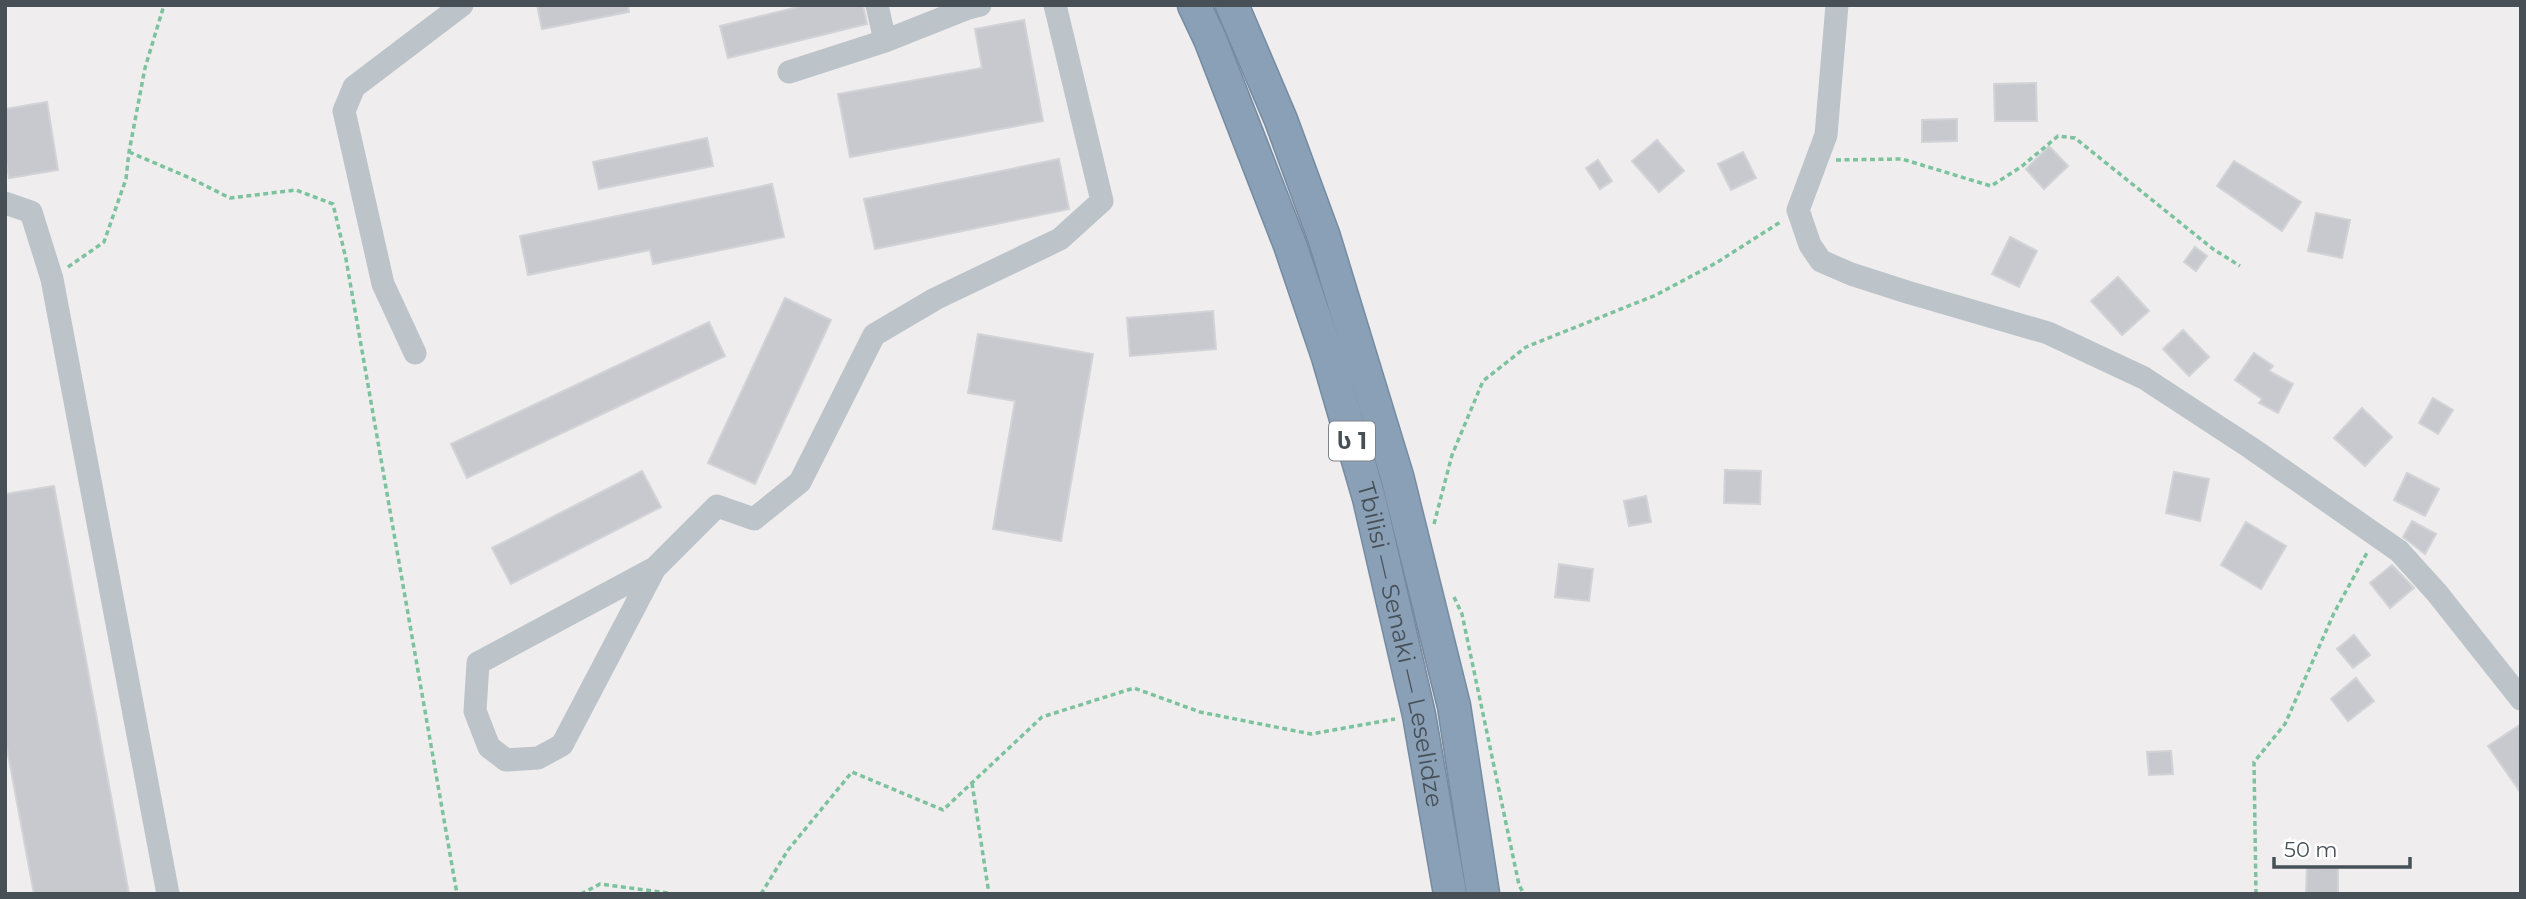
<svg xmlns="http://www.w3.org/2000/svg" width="2526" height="899" viewBox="0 0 2526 899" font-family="Montserrat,'Noto Sans Georgian',sans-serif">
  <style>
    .building { fill: #c7c9cf; stroke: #d1d3d7; stroke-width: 2 }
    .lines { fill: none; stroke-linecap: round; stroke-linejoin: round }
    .highway-casing { stroke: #758ba1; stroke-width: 35 }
    .path { stroke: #7cc29e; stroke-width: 3.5; stroke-dasharray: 5 3.5; stroke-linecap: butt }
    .minor { stroke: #bcc4ca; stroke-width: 23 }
    .highway { stroke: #8aa0b6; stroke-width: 32 }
    .labels { text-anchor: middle; stroke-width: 5; stroke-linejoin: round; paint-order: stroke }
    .shield { fill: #fff; stroke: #7e8489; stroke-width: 2 }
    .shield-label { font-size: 23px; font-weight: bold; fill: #475057 }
    .street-label { font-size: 24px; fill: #475057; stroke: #fff }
  </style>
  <rect width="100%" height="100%" fill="#efeded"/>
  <path class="building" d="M537,5H628L629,12L542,29Z
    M806,5H863L867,24L728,58L720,26Z
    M1024,20L1043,121L850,157L838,94L982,68L975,29Z
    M2036,83L2037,121H1995L1994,84Z
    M47,102L58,170L9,178L5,155V109Z
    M1957,119V141L1922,142V120Z
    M707,138L713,166L599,189L593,162Z
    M1657,140L1684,171L1659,192L1632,161Z
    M2049,146L2068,166L2044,189L2026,169Z
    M1743,152L1756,178L1731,190L1718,164Z
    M1059,159L1069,209L875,249L864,199Z
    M1598,160L1612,181L1600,189L1586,168Z
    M2234,161L2301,202L2282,231L2217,186Z
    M772,184L784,237L653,264L650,250L528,275L520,236Z
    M2316,213L2350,220L2342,258L2308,251Z
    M2010,237L2037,251L2019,287L1992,274Z
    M2195,247L2207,256L2196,271L2184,262Z
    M2118,277L2149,311L2122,335L2091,301Z
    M785,298L831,320L755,484L708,463Z
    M1213,311L1216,349L1130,356L1127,318Z
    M709,322L725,356L467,478L451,444Z
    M2183,330L2209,357L2189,376L2163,349Z
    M978,334L1093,354L1061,541L993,529L1015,401L968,393Z
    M2254,353L2273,366L2269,371L2293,384L2278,413L2259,403L2262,399L2235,380Z
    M2433,398L2453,410L2438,434L2419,423Z
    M2362,408L2392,437L2365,466L2334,438Z
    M1725,470L1761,471L1760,504L1724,503Z
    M642,471L661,507L511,584L492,548Z
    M2174,472L2209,479L2200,521L2166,513Z
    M2407,473L2439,489L2425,516L2394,500Z
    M54,486L129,894H34L5,738V494Z
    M1646,496L1651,522L1629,526L1624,501Z
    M2412,521L2436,534L2425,554L2403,537Z
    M2246,522L2286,546L2261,589L2221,565Z
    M1559,564L1593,569L1589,601L1555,597Z
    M2392,565L2414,588L2390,608L2370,583Z
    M2354,635L2370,655L2353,668L2337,649Z
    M2356,678L2374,701L2348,721L2331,699Z
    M2521,724V793L2488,746Z
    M2171,751L2173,774L2149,775L2147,752Z
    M2307,867L2338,868V894H2306Z"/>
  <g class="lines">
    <defs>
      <g id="highway">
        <path id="s1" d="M1194,5L1210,39L1290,245L1328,357L1369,498L1419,715L1450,894"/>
        <path d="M1232,5L1281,120L1324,237L1397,476L1454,706L1483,894"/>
      </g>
    </defs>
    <use href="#highway" class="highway-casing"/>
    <path class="path" d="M129,152L190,178L230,198L296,190L333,204L346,259L457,894
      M1836,160L1902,159L1991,186L2021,167L2058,136L2075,138L2213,249L2240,266
      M68,267L104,242L126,179L129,152L145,68L164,5
      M1434,524L1452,455L1483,381L1526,347L1656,295L1716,263L1782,221
      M1454,597L1462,614L1519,885L1524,894
      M972,783L989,894
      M581,894L600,884L668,893
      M761,894L788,850L852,772L943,810L1042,717L1134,688L1200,712L1311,734L1395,719
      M2256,894L2254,762L2285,724L2334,613L2368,551"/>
    <path class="minor" d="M877,5L885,41
      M1837,5L1826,135L1798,210L1810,245L1821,261L1851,274L1907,292L2048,333L2144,378L2251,448L2399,551L2437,593L2521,699
      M789,72L885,41L968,8L980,5
      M5,203L31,212L52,279L168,894
      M415,353L383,284L344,111L354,87L462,5
      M655,568L478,663L475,711L489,747L506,760L538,758L562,745L655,568L717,506L754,519L800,482L874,335L935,299L1060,239L1102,201L1055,5"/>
    <use href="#highway" class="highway"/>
  </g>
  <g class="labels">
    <rect class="shield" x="1329" y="421.5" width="46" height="39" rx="5"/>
    <g class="shield-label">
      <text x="1352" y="449">ს 1</text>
    </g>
    <g class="street-label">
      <text dy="8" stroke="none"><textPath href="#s1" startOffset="674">Tbilisi — Senaki — Leselidze</textPath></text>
    </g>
  </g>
  <rect width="2526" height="899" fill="none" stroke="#475057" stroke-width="14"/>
  <path d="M2274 857v10h136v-10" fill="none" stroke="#475057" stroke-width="3.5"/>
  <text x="2284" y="857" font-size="21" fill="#475057" stroke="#ffffff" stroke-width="5" paint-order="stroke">50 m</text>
</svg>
